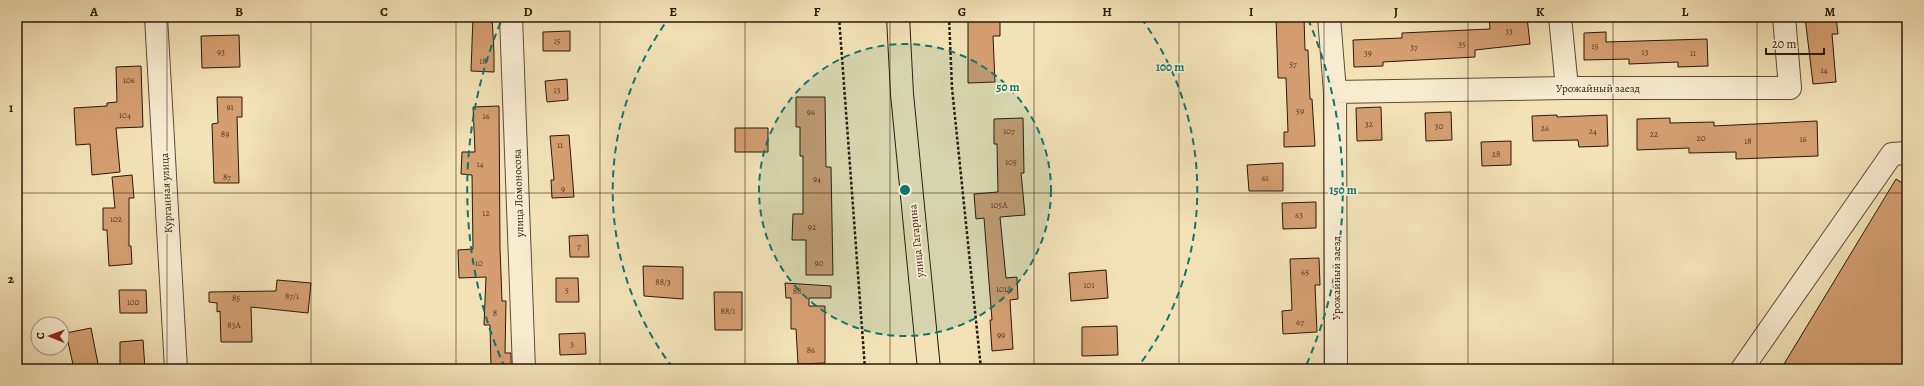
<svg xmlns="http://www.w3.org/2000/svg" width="1924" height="386" viewBox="0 0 1924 386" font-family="Alegreya,serif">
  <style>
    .building { fill: #d49e71; stroke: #2c180a }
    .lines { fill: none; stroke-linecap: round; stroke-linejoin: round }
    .minor-casing { stroke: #5e4a35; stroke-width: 24 }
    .major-casing { stroke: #2c180a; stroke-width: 24 }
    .path { stroke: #2c180a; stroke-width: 2.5; stroke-dasharray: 3 2; stroke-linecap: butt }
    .minor { stroke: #f7ecd0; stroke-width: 22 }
    .major { stroke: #f2e2b6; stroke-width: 22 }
    .grid { fill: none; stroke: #2c180a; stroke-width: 1; stroke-opacity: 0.55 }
    .ring { fill: none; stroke: #0f766e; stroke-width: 2; stroke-dasharray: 7 5 }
    .labels { text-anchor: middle; stroke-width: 3.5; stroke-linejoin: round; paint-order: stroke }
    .number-label { font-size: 9px; fill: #563a24 }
    .street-label { font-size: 11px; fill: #2c180a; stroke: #f7ecd0 }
    .centre { fill: #0f766e; stroke: #f7ecd0; stroke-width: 2 }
    .ring-label { font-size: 12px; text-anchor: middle; font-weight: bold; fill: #0f766e; stroke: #f7ecd0; stroke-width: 3.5; stroke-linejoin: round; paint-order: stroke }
    .neatline { fill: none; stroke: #2c180a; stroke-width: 1.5 }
    .grid-label { font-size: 13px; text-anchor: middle; font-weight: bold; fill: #2c180a }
  </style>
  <rect width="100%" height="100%" fill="#f2e2b6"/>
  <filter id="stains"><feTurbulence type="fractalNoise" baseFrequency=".005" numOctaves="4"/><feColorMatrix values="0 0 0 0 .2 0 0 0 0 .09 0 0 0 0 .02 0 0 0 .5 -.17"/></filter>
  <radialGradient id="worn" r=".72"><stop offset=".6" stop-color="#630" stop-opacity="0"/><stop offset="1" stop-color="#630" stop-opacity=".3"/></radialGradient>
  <path class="building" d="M473,17H492L494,52V72L471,71Z
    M968,17H1000V36H993L995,82L968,83Z
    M1276,17H1304L1305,50H1308L1310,99H1312L1315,146L1284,147V132H1288L1286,78H1278Z
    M1489,17H1527L1530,44L1475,50V57L1383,62V66L1354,67L1353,40L1402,38V33L1490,29Z
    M1805,17H1836L1838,34H1832L1836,82L1813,84Z
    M570,31V51H543V32Z
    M1606,32V42L1707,39L1708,66L1678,67V62L1629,64V59L1584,60V33Z
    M239,35L240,67L202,68L201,36Z
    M141,66L143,127L116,128L120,172L92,175L90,144L76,145L74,108L107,106V103L117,102L116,67Z
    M567,79L568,100L547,102L545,81Z
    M217,97H242V117H237L239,183H214L212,124L218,123Z
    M796,97H825L826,167H831L833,275H806V240H792L793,214H803V156H800V127H796Z
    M499,106L500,248L502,301H506L505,353H511V369H491L490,325H484L486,277L459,278L458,250L473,249L472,175L461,174L462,152H475L473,107Z
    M1381,107L1382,140L1357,141L1356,108Z
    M1451,112L1452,140L1426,141L1425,113Z
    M1557,115V117L1607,115L1608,146L1579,147L1578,140L1533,141L1532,116Z
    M1023,118L1024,173H1021L1025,215L1000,217L1006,278L1017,277L1018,299L1010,300L1013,349L992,351L990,320H992L984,218L976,219L974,194L998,192L997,144H994V119Z
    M1670,118V123L1714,122V126L1817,121L1818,156L1736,159V152L1689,153V148L1637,150V119Z
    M735,128H768V152H735Z
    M569,135L574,197L552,198L551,180H554L550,136Z
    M1511,141V165L1482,166L1481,142Z
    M1283,163V191H1249L1247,165Z
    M132,175L134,198H129V246H131L132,264L109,266L107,230H103V208H115L112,177Z
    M1896,179L1907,186V369H1781Z
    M1316,202V228L1283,229L1282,203Z
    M588,235L589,257H570L569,236Z
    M1319,258L1320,285H1315L1317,332L1283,334L1282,311L1292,310L1290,259Z
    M643,266L683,267V299L644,296Z
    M1106,270L1108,298L1071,301L1069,273Z
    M556,278H578L579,302H556Z
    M277,280L311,283L308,313L251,307L252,342H221L220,311L217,312V303L209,302V292L276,291Z
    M785,283L831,286V298H809V306H825V363L798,364L796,329H791V298H786Z
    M119,290H146L147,313H120Z
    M714,292H742V330H715Z
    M1117,326L1118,355L1082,356V327Z
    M91,328L99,369H74L66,333Z
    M585,333L586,354L560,355L559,334Z
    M143,340L145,369H120V342Z"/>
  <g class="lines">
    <defs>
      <path id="minor" d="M156,17L176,369
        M511,17L524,369
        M1329,17L1335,92L1336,369
        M1560,17L1567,88
        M1335,92L1567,88H1790L1784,17
        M1742,369L1892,154L1907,153"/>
      <path id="major" d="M898,17L902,94L929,369"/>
    </defs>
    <use href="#minor" class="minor-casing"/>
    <use href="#major" class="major-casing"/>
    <path class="path" d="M839,17L865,369
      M949,17L952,88L981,369"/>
    <use href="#minor" class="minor"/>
    <use href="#major" class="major"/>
  </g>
  <path class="grid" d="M167,17V369M311,17V369M456,17V369M600,17V369M745,17V369M890,17V369M1034,17V369M1179,17V369M1324,17V369M1468,17V369M1613,17V369M1757,17V369M17,193H1907"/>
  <circle cx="905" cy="190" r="146" fill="#0f766e" fill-opacity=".12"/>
  <g class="ring">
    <circle cx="905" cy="190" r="146"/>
    <path d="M673 368A292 292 0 0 1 669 18M1141 18A292 292 0 0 1 1137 368"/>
    <path d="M505 368A438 438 0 0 1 502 19M1308 19A438 438 0 0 1 1305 368"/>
  </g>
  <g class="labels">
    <g class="number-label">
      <text x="1509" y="34">33</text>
      <text x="557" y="44">15</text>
      <text x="1462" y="47">35</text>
      <text x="1595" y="49">15</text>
      <text x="1414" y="50">37</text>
      <text x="221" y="55">93</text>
      <text x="1645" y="55">13</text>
      <text x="1368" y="56">39</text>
      <text x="1693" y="56">11</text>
      <text x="483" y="64">18</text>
      <text x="1293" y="67">57</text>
      <text x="1824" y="73">14</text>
      <text x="129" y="83">106</text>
      <text x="557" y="93">13</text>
      <text x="230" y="110">91</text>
      <text x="1300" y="114">59</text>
      <text x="811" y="115">96</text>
      <text x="125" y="118">104</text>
      <text x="486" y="119">16</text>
      <text x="1369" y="127">32</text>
      <text x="1439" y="129">30</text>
      <text x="1545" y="131">26</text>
      <text x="1009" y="134">107</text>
      <text x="1593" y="134">24</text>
      <text x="225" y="137">89</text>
      <text x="1654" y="137">22</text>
      <text x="1701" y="141">20</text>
      <text x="1803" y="142">16</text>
      <text x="1748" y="144">18</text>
      <text x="560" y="148">11</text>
      <text x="1496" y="157">28</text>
      <text x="1011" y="165">105</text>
      <text x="480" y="167">14</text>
      <text x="227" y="180">87</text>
      <text x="1265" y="181">61</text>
      <text x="817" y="182">94</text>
      <text x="563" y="192">9</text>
      <text x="999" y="208">105А</text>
      <text x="486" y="216">12</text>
      <text x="1299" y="218">63</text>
      <text x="116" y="222">102</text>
      <text x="812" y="230">92</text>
      <text x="579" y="249">7</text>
      <text x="479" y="266">10</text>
      <text x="819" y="266">90</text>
      <text x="1305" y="275">65</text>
      <text x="663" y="285">88/3</text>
      <text x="1089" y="288">101</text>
      <text x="1004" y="292">101А</text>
      <text x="567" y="293">5</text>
      <text x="797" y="294">88</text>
      <text x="292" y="299">87/1</text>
      <text x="236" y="301">85</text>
      <text x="133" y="305">100</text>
      <text x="728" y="314">88/1</text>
      <text x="495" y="316">8</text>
      <text x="1300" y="325">67</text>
      <text x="234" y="328">83А</text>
      <text x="1001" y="338">99</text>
      <text x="572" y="347">3</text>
      <text x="811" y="353">86</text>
    </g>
    <g class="street-label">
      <text x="1598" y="92">Урожайный заезд</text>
      <text transform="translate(166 193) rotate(-93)" y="4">Курганная улица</text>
      <text transform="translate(518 193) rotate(-92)" y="4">улица Ломоносова</text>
      <text transform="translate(916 241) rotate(-96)" y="4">улица Гагарина</text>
      <text transform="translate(1336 278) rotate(-90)" y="4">Урожайный заезд</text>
    </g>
  </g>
  <circle cx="905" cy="190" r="6" class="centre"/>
  <g class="ring-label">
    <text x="1170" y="71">100 m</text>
    <text x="1008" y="91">50 m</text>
    <text x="1343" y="194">150 m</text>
  </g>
  <rect width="1924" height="386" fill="none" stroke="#f2e2b6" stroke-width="44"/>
  <g transform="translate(50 336) rotate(271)"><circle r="19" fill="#f7ecd0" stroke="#a69781"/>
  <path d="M0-3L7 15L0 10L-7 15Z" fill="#8f2418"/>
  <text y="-6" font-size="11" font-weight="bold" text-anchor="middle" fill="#2c180a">С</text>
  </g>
  <path d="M1766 48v6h58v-6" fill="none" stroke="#2c180a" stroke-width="2"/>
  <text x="1772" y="48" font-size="12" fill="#2c180a" stroke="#f7ecd0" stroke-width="3" paint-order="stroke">20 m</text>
  <rect x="22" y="22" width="1880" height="342" class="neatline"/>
  <g class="grid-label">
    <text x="94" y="16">A</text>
    <text x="239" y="16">B</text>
    <text x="384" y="16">C</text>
    <text x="528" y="16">D</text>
    <text x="673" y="16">E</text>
    <text x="817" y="16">F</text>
    <text x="962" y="16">G</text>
    <text x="1107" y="16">H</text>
    <text x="1251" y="16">I</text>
    <text x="1396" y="16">J</text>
    <text x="1540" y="16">K</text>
    <text x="1685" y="16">L</text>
    <text x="1830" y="16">M</text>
    <text x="11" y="112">1</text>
    <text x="11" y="283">2</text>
  </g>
  <rect width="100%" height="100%" filter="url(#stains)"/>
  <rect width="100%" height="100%" fill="url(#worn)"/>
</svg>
